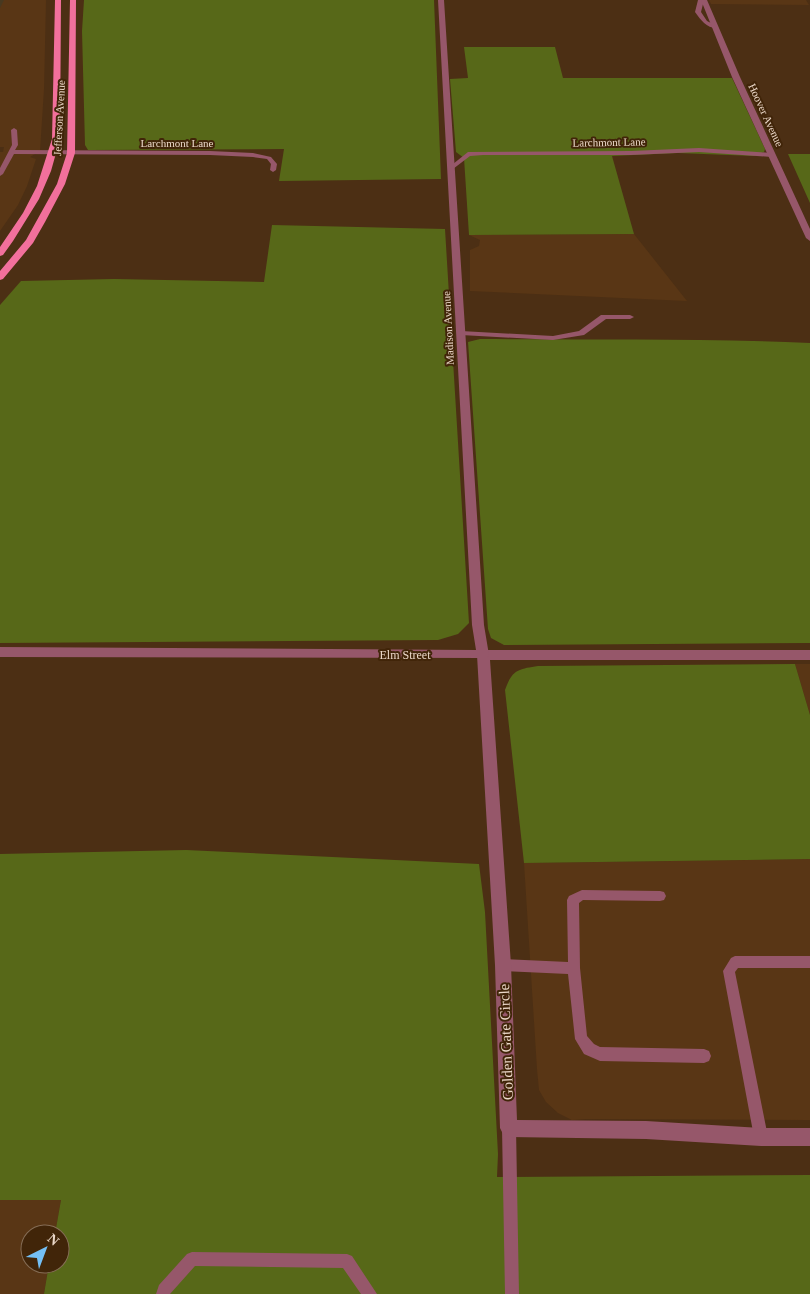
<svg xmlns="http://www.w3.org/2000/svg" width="810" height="1294" viewBox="0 0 810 1294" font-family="Georgia,serif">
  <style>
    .built { fill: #593615 }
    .green { fill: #576818 }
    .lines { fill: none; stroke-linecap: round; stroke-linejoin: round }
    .service { fill: #96576a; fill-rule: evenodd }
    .minor { fill: #96576a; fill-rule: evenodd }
    .tertiary { fill: #96576a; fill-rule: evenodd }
    .primary { fill: #f2709c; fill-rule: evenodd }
    .shaded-wall { fill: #483920 }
    .labels { text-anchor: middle; stroke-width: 4; stroke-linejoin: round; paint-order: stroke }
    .far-street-label { font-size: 11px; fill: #ebd8c9; stroke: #412509 }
    .street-label { font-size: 12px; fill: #ebd8c9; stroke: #412509 }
    .near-street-label { font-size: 15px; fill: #ebd8c9; stroke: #412509 }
  </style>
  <rect width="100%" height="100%" fill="#4c2f14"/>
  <path class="built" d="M0,0H46L44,89L40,151L30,157L36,159L27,186L18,205L0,231V152H3L4,147H0Z
    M709,0H806L809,5L711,4Z
    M634,234L687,301L470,291V250L479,246L480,240L469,235Z
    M795,664H810V715Z
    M810,859V1120L586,1119L572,1120L558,1113L546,1102L539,1090L537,1069L524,863Z
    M0,1200H61L55,1234H30V1264H49L44,1294H0Z"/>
  <path class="green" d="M84,0H434L441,179L279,181L284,149L88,150L85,145L82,31Z
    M464,47H555L563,78H732L765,149L764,152L754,156L678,153L612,156L634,234L469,235L464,158L456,152L450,79L468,78Z
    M788,154H810V203Z
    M272,225L445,229L469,623L458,634L438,640L0,643V305L21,281L114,279L264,282Z
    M480,339C590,340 700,338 810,343V643L504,645L491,638L488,629L468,342Z
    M795,664L810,715V859L524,863L505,690C512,670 518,669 538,666Z
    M186,850L479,864L485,912L498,1154L497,1177L810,1175V1294H44L49,1264H60V1234H55L61,1200H0V854Z"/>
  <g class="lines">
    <path class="service" d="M698,0H704L701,12L707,21L717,26V28C706,28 701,20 695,12Z
      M14,128L17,130L18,145L15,150L210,151L253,153L271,157L277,164L276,170L273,172L270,170L271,164L267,159L253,157L210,155L14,154L3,174L0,176V168L12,145L11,130Z
      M699,148L772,153L775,155L772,157L699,152L631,155H483L470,156L453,169L448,168L468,152L631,151Z
      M601,315H630L634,317L630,319H606L584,335L553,340L461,335L457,333L461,331L553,336L579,331Z
      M582,890L660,891L664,892L666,896L664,900L660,901L583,900L579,903L580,968L587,1036L594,1044L600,1047L704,1049L709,1051L711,1056L709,1061L704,1063L600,1061L584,1054L575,1039L568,974L503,971L499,969L497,965L499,961L503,959L568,962L567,900L569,896Z
      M735,956H810V968H738L735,972L768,1137L766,1142L761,1144L756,1142L754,1137L723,971L731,958Z
      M509,1121L514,1123L516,1128L519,1294H505L502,1128L504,1123Z
      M192,1252L347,1254L352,1256L377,1294H361L343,1268L195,1266L170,1294H156L159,1285L187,1254Z"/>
    <path class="minor" d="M701,0H707L740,77L810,229V241L806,238L732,77Z
      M483,650H810V660H490L511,965L517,1120L646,1121L761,1128H810V1146H761L646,1139L509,1137L503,1134L500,1128L495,965L477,655L479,652Z"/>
    <path class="tertiary" d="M438,0H444L484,625L489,655L487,658L0,657V647L476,650L472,625Z"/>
    <path class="primary" d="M55,0H61L60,139L51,171L39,199L13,241L3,255L0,256V247L23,213L37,186L52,139Z
      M70,0H76L75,153L65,184L45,222L33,243L3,279L0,280V271L26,240L57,184L67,153Z"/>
  </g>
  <path class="shaded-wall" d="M0,0H4L0,8Z"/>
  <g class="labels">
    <g class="far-street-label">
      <text transform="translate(766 115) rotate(65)" y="4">Hoover Avenue</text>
      <text transform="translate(59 118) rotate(-87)" y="4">Jefferson Avenue</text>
      <text transform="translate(609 142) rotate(-1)" y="4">Larchmont Lane</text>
      <text x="177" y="147">Larchmont Lane</text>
      <text transform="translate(448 328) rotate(-93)" y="4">Madison Avenue</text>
    </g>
    <g class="street-label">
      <text x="405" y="659">Elm Street</text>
    </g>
    <g class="near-street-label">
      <text transform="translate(506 1042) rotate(-92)" y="5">Golden Gate Circle</text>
    </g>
  </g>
  <g transform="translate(45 1249) rotate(42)"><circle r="24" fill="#412509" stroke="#856d56"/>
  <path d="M0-4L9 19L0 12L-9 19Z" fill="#74c0f6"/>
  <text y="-8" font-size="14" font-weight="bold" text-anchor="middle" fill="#ebd8c9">N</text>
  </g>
</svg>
